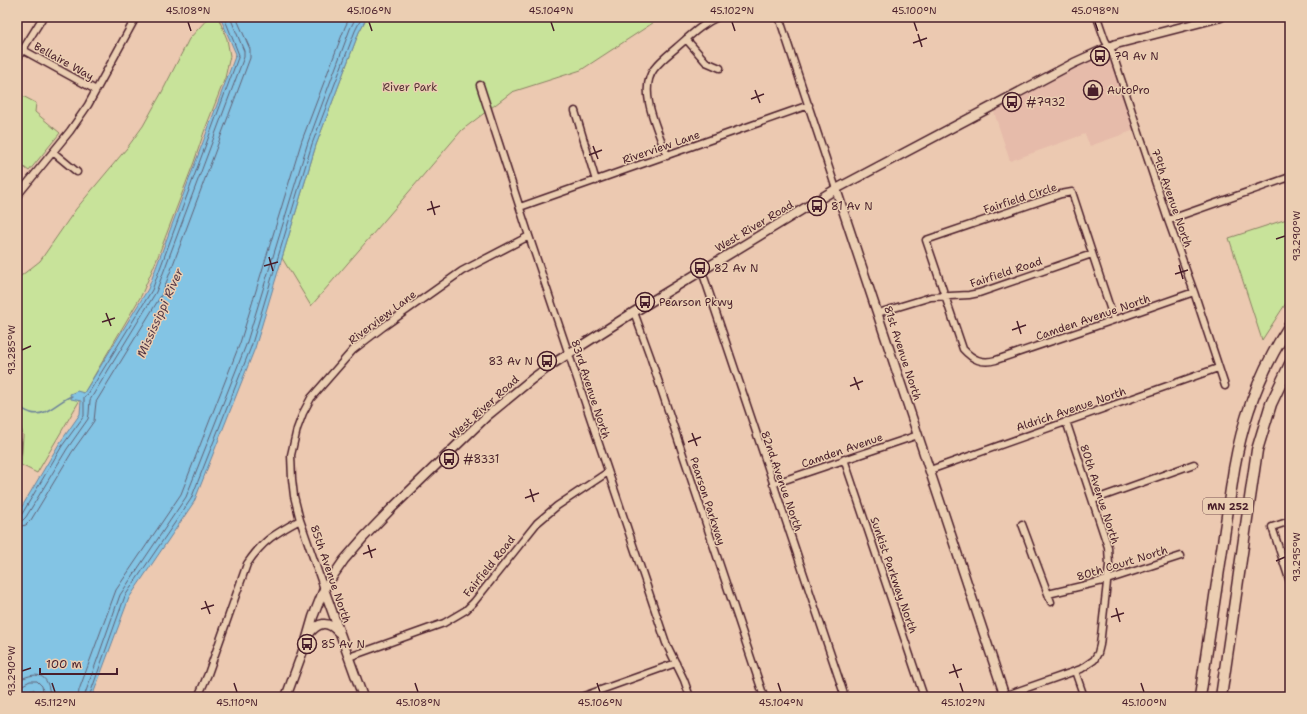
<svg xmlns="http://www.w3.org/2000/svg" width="1307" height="714" viewBox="0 0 1307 714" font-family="'Shantell Sans',sans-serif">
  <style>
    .built { fill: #e6bbaa }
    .green { fill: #c8e39a; stroke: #898162 }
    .water { fill: #83c4e4; stroke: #6c829a }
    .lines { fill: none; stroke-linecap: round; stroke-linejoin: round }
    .shore { stroke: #616175; stroke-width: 1 }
    .stream { stroke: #6c829a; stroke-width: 1.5 }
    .minor-casing { stroke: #4a1f2b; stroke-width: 9 }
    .tertiary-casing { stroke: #4a1f2b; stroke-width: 11 }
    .trunk-casing { stroke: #4a1f2b; stroke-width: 13 }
    .minor { stroke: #ebceb2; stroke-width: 6 }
    .tertiary { stroke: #ebceb2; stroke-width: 8 }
    .trunk { stroke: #ebceb2; stroke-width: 10 }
    .ticks { fill: none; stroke: #4a1f2b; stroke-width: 1.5 }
    .labels { text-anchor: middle; stroke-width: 3; stroke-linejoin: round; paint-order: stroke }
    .shield { fill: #ebceb2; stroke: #7a5454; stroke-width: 1 }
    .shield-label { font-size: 10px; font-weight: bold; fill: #4a1f2b }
    .poi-label { font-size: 11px; fill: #4a1f2b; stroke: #ebceb2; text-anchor: start }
    .street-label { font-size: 11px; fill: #4a1f2b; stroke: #ebceb2 }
    .park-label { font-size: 11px; fill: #573336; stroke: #ebceb2 }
    .water-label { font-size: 12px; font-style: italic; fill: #533847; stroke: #ebceb2 }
    .neatline { fill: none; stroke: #4a1f2b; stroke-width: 1.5 }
    .ticks-label { font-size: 10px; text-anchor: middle; fill: #4a1f2b }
  </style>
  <rect width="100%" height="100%" fill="#ecc9b1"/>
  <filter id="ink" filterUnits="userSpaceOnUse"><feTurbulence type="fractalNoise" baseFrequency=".025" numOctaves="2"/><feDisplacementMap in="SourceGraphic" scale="8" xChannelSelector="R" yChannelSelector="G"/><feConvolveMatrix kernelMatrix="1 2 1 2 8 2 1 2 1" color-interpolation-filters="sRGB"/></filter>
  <g filter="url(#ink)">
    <path class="built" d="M1105,53L1110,57L1135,130L1090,146L1085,134L1010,161L993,109L1100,54Z"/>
    <path class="green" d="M209,17H218L227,39L230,56L225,78L204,132L194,162L157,259L141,296L37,473L21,465L23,435L17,413V279L40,261L76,209L127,148L143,126L162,92L189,39Z
      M367,17H662L581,70L512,92L462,130L311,306L282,258L316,145L359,32Z
      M17,93L36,103L35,112L60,133L29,171L17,162Z
      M1290,218V297L1262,340L1229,238Z"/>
    <path class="water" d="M220,17H367L359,32L316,145L255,348L194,502L129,598L92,697H35L34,689L17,697V515L59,444L80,414L81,401L71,399L70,394L77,391L84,393L148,289L236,54Z"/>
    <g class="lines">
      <path class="shore" d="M17,516L22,514L62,446L84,416V397L88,394L152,290L239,55L224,17
        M17,521H22L26,517L67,449L88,419L89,414L90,400L156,292L244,57V51L230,17
        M17,527L26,525L31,520L72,452L94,421L96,402L162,294L250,58V49L236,17
        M17,681C36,671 49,672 50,697
        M17,688L30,681H37L42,686L44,697
        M78,697L79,690L116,590L181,494L240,343L302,140L345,27L350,17
        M84,697L120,595L186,497L246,345L308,142L350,29L356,17
        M89,697L125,596L191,499L251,347L312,144L355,31L362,17"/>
      <path class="stream" d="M19,407C23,409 27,412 31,413C46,418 59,400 72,396"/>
      <defs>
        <path id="minor" d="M779,17L836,189
          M1097,17L1105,40L1112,52L1168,220L1194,292L1225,386
          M686,39L706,62L720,68
          M23,50L96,90
          M17,59L43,17
          M480,85L529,236L666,643L684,680L690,697
          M575,111L596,181
          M53,152L77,172
          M667,156C659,132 637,91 654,69C660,61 669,54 676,48C690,36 702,24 718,17
          M17,196L70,131L88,105L136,17
          M520,207L809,105
          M1168,220L1290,177
          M701,271L704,277L845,697
          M634,312L650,356L764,697
          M878,313L931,297L969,295L979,293L1092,254
          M1114,320L1072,192L1061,194L926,240L963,349C973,360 982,364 996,360L1114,320L1194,292
          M17,441V452
          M844,459L924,697
          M930,470L1218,368
          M773,484L918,435
          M1093,500L1194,464
          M1290,521L1272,527L1290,582
          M1022,524L1051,602
          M324,589L300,520L294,496L292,479L291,455L297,429L303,413L311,398L353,350L383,327L462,271L529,236
          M1048,594L1107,580L1181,556
          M349,657L444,623L466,610L474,602L537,523L557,506L608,472
          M1075,671L1084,697
          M1286,696L1290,694
          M198,697L208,674L247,564C263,540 276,533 300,520
          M581,697L676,663
          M1001,697L1081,669L1094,660L1098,653L1100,645L1109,565L1108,547L1066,421"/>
        <path id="tertiary" d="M836,189L1005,697
          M324,589L363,697
          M309,634C318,622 328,620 338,632
          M286,697L304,648L313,617L324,589L344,560L364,537L391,509L487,416L532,379L551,365L634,312L836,189L1074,63L1116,44L1221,17"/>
        <path id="trunk" d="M1200,697L1234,469C1243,417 1261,369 1290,325
          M1221,697L1257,450L1271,404L1290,364"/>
      </defs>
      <use href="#minor" class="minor-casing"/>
      <use href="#tertiary" class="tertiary-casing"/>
      <use href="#trunk" class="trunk-casing"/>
      <use href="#minor" class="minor"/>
      <use href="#tertiary" class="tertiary"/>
      <use href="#trunk" class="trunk"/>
    </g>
  </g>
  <path class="ticks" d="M188,22L191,31M369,22L372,31M551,22L554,31M732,22L735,31M914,22L917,31M1095,22L1098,31M918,34L922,47M913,43L927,38M755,90L760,103M751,99L764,94M593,146L598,159M589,155L602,150M431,201L435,215M427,210L440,206M1276,239L1285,236M269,257L273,271M1179,265L1183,279M264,266L278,262M1175,274L1188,270M106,313L111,326M1017,321L1021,334M102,322L115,318M1012,330L1026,325M22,350L31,346M854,377L859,390M850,386L863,381M692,433L697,446M688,442L701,437M530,489L534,502M525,498L539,493M368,545L372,558M363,554L376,549M1276,561L1285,557M205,601L210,614M1116,608L1120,622M201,609L214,605M1111,617L1124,613M953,664L958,678M22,671L31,668M949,673L962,669M52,683L55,692M234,683L237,692M415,683L418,692M597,683L600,692M778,683L781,692M960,683L963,692M1141,683L1144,692"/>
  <defs>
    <symbol id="bus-ring" viewBox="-11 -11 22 22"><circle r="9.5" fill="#ebceb2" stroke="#4a1f2b" stroke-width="1.5"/><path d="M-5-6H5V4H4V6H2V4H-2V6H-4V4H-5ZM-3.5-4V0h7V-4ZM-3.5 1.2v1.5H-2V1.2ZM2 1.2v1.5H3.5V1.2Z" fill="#4a1f2b"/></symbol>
    <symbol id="shop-ring" viewBox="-11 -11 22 22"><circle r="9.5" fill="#ebceb2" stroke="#4a1f2b" stroke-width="1.5"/><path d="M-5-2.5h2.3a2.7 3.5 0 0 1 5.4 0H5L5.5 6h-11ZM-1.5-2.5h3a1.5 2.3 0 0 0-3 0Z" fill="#4a1f2b"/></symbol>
  </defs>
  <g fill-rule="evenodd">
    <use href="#bus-ring" x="1089" y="45" width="22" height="22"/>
    <use href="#shop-ring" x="1082" y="79" width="22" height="22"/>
    <use href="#bus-ring" x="1001" y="91" width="22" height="22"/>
    <use href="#bus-ring" x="806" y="195" width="22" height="22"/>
    <use href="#bus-ring" x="689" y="257" width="22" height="22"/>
    <use href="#bus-ring" x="634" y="291" width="22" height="22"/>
    <use href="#bus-ring" x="536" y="350" width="22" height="22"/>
    <use href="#bus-ring" x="438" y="448" width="22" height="22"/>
    <use href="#bus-ring" x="296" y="633" width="22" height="22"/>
  </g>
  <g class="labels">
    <rect class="shield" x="1203" y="498" width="50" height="16" rx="3"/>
    <g class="shield-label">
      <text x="1228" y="510">MN 252</text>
    </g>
    <g class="poi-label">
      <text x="1114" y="60">79 Av N</text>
      <text x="1107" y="94">AutoPro</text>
      <text x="1026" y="106">#7932</text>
      <text x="831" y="210">81 Av N</text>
      <text x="714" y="272">82 Av N</text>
      <text x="659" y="306">Pearson Pkwy</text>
      <text x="533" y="365" text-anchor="end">83 Av N</text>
      <text x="463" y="463">#8331</text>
      <text x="321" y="648">85 Av N</text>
    </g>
    <g class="street-label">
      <text transform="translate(64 61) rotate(29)" y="4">Bellaire Way</text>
      <text transform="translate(661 147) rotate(-19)" y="4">Riverview Lane</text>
      <text transform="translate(1020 198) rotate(-18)" y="4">Fairfield Circle</text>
      <text transform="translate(1172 198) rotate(71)" y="4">79th Avenue North</text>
      <text transform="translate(754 226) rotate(-31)" y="4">West River Road</text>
      <text transform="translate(1006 272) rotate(-18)" y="4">Fairfield Road</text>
      <text transform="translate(382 317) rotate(-37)" y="4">Riverview Lane</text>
      <text transform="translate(1093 317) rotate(-19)" y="4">Camden Avenue North</text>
      <text transform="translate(903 353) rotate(72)" y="4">81st Avenue North</text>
      <text transform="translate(591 389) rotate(72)" y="4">83rd Avenue North</text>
      <text transform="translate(484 407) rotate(-42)" y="4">West River Road</text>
      <text transform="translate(1071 409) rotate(-19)" y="4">Aldrich Avenue North</text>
      <text transform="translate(842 450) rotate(-19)" y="4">Camden Avenue</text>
      <text transform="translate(782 481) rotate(71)" y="4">82nd Avenue North</text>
      <text transform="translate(1100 494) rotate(72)" y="4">80th Avenue North</text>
      <text transform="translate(708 501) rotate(72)" y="4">Pearson Parkway</text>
      <text transform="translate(1122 563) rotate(-17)" y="4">80th Court North</text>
      <text transform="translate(489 566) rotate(-51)" y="4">Fairfield Road</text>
      <text transform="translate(331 574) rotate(71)" y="4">85th Avenue North</text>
      <text transform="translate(894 575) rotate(71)" y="4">Sunkist Parkway North</text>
    </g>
    <g class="park-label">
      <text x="410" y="91">River Park</text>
    </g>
    <g class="water-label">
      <text transform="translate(160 313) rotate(-66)" y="4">Mississippi River</text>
    </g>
  </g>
  <rect width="1307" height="714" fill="none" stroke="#ebceb2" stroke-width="44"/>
  <path d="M40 668v6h77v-6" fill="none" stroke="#4a1f2b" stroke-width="2"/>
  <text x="46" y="668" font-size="12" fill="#4a1f2b" stroke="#ebceb2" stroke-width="3" paint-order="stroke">100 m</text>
  <rect x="22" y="22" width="1263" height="670" class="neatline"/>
  <g class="ticks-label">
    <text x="188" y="14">45.108°N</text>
    <text x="369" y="14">45.106°N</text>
    <text x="551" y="14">45.104°N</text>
    <text x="732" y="14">45.102°N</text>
    <text x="914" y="14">45.100°N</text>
    <text x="1095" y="14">45.098°N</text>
    <text transform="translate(1296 236) rotate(-90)" y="4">93.290°W</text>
    <text transform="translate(11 350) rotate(-90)" y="4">93.285°W</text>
    <text transform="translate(1296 557) rotate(-90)" y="4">93.295°W</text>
    <text transform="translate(11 671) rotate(-90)" y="4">93.290°W</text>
    <text x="55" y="706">45.112°N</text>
    <text x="237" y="706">45.110°N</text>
    <text x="418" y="706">45.108°N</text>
    <text x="600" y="706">45.106°N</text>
    <text x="781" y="706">45.104°N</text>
    <text x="963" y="706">45.102°N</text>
    <text x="1144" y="706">45.100°N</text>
  </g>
</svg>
